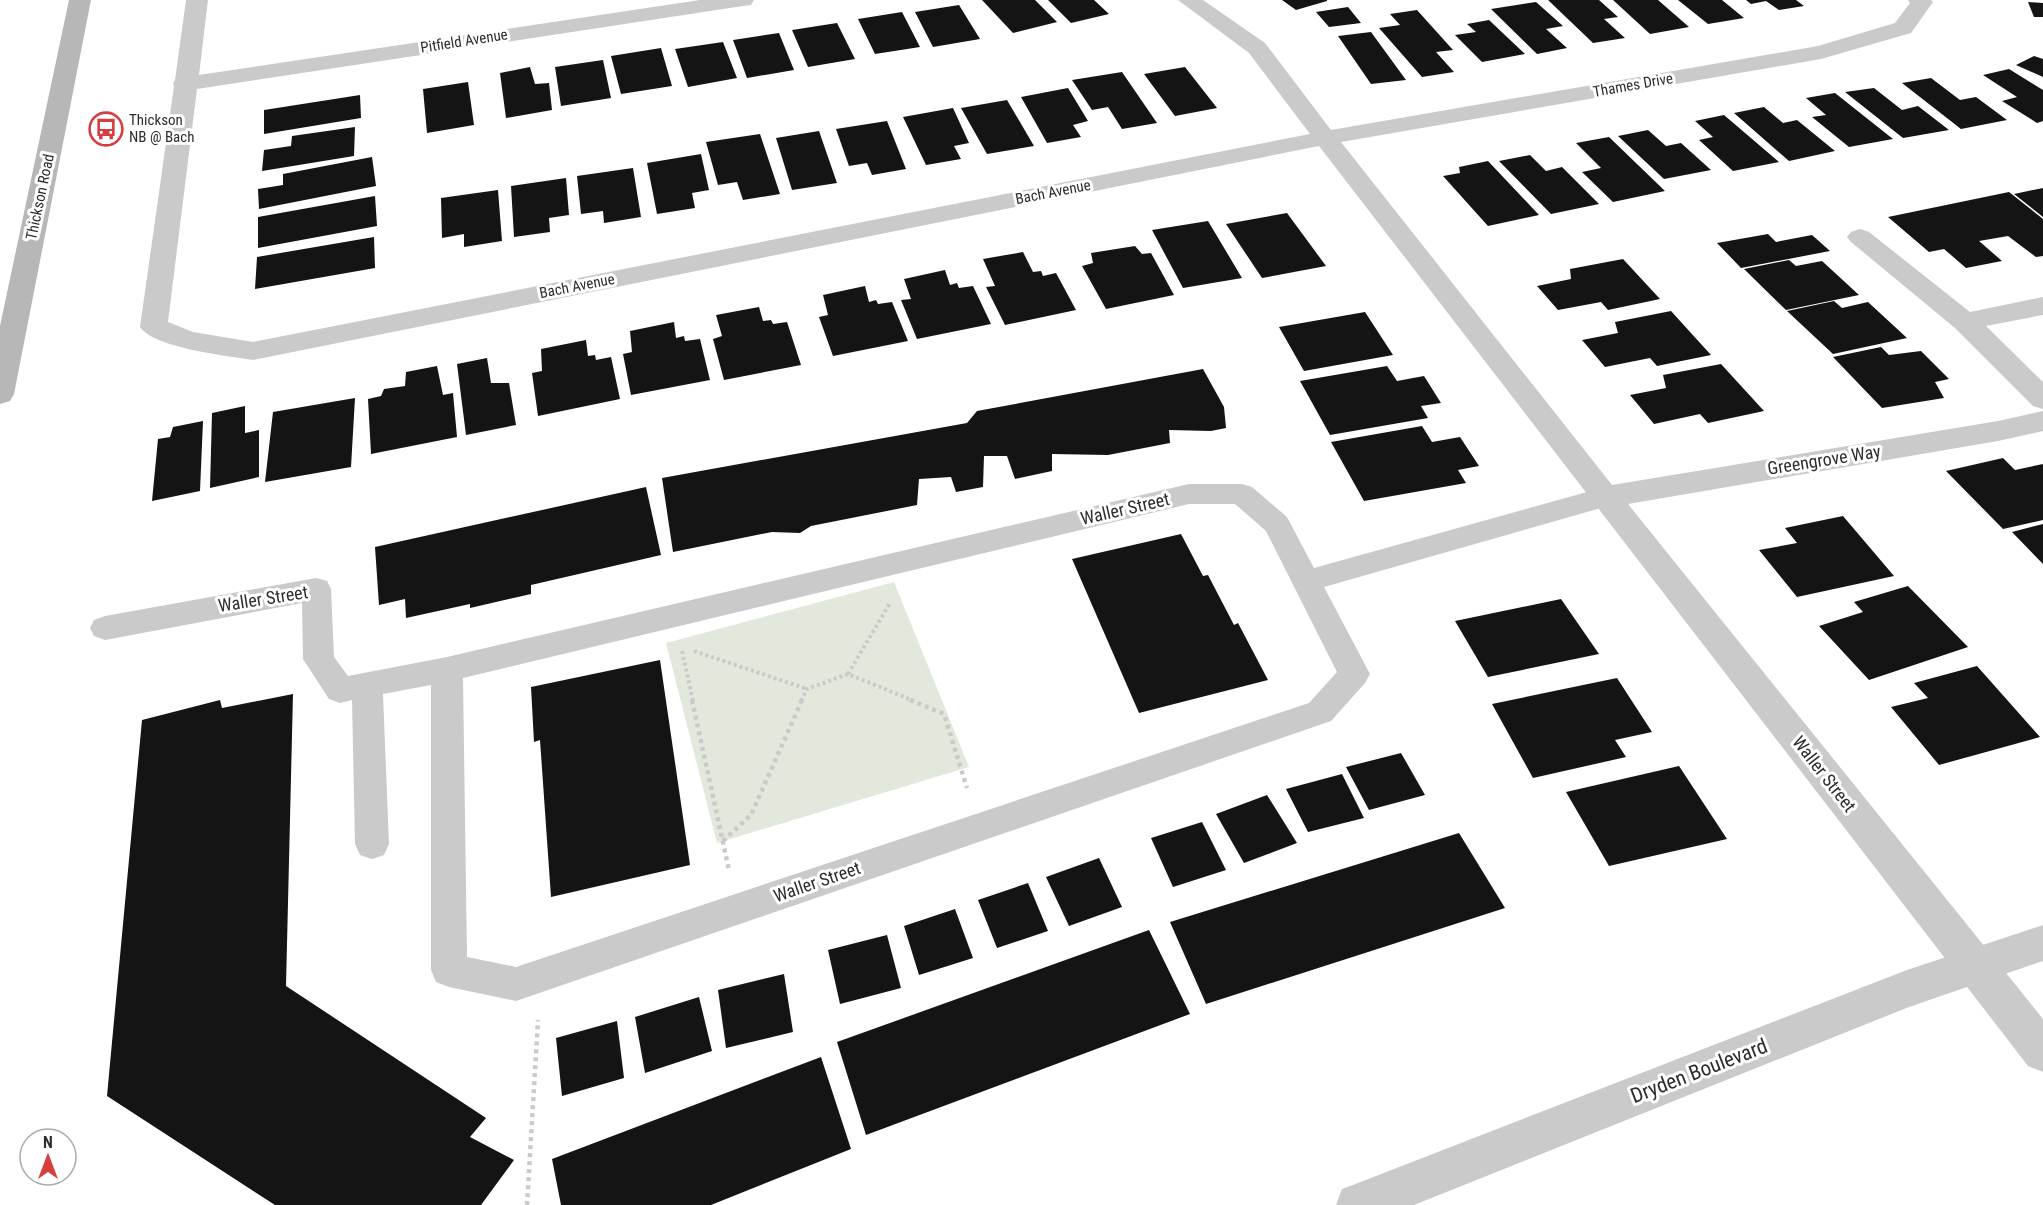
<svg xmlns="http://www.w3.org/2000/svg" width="2043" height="1205" viewBox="0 0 2043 1205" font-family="'Roboto Condensed',sans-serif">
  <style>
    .green { fill: #e2e9dc }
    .building { fill: #141414 }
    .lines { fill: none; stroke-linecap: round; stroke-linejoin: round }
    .path-far1 { stroke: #cacaca; stroke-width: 4; stroke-dasharray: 3 3; stroke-linecap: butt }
    .path { stroke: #cacaca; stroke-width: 4.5; stroke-dasharray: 4 4; stroke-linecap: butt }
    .service { fill: #cacaca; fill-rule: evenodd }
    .minor { fill: #cacaca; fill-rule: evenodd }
    .tertiary { fill: #cacaca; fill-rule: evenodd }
    .secondary { fill: #b7b7b7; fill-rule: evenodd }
    .labels { text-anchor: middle; stroke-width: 6; stroke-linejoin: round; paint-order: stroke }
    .far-street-label { font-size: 15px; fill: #2d2d2d; stroke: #fff }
    .far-poi-label { font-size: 15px; fill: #2d2d2d; stroke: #fff; text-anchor: start }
    .street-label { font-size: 18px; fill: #2d2d2d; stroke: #fff }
    .near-street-label { font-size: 21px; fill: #2d2d2d; stroke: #fff }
  </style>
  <rect width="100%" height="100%" fill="#fff"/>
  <path class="green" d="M894,582L969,767L717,843L666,643Z"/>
  <path class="building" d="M982,0H1035L1057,22L1013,33Z
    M1048,0H1094L1109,14L1071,23Z
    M1282,0H1327V1L1296,10Z
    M1548,0H1599L1618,17L1604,19L1625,38L1593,43Z
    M1613,0H1658L1689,27L1650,34Z
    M1678,0H1722L1744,18L1708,24Z
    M1746,0H1796L1804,6L1779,10L1766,1L1751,4Z
    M1536,2L1563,26L1546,29L1567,48L1537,54L1491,9Z
    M2028,2L2043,3V17H2034Z
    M959,5L980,39L933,47L915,12Z
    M1348,7L1361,23L1329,27L1316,12Z
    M1417,10L1453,50L1436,52L1454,72L1422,77L1379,28L1400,25L1390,14Z
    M902,12L920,47L875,54L858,19Z
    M1489,20L1525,54L1482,62L1455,35L1476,32L1467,24Z
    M837,23L855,59L808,67L792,30Z
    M1371,32L1406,80L1371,84L1338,36Z
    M779,33L794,70L747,78L733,40Z
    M723,42L737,78L688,87L675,49Z
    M661,48L672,86L621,94L611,56Z
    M2034,56L2043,59V77L2016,65Z
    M603,60L611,98L561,106L555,67Z
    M530,67L535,84L549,83L552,110L506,118L500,73Z
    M1185,67L1217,108L1175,116L1144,74Z
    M2009,69L2043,90V121L2037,123L2002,101L2017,97L1983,75Z
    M1122,72L1157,123L1122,129L1108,107L1092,110L1072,80Z
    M1931,78L1960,100L1976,97L2007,120L1961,129L1902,83Z
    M468,82L474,125L427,133L423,89Z
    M1068,88L1088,121L1073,125L1081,137L1047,143L1021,97Z
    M1874,88L1902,110L1918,106L1949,130L1903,138L1845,92Z
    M1835,93L1893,139L1849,147L1812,117L1826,115L1806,98Z
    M360,95L361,118L264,134V110Z
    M1007,100L1034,146L987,154L961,108Z
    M1764,107L1783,123L1797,120L1835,151L1789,161L1734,113Z
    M953,108L969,143L954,146L961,159L926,165L903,117Z
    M1724,115L1779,162L1733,171L1699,140L1713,137L1695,121Z
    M887,121L906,169L872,175L867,163L849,166L836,129Z
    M355,127L354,156L262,171L264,150L291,146L292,136Z
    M1648,130L1666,146L1681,143L1711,170L1664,179L1618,136Z
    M819,131L837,183L792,190L776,138Z
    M760,134L780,194L743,200L737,182L718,185L706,142Z
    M1609,137L1665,191L1613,202L1582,172L1601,168L1576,143Z
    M701,154L709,190L692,193L695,208L657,214L647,163Z
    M1530,155L1546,171L1562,167L1599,204L1551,214L1499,161Z
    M372,157L376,186L259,209L258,189L283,185V174Z
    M1488,161L1539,215L1488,226L1443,176L1460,173L1459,167Z
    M633,168L641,217L604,223L603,211L581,214L577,176Z
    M566,178L569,215L549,218L550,232L514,237L511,186Z
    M2043,188V217L2014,194Z
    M498,190L502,241L464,247V234L442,238L441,198Z
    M2009,192L2043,219V256L2036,257L2008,236L1979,241L2002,261L1966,268L1944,249L1929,252L1888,217Z
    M375,196L377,226L258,248V217Z
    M1287,213L1326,266L1262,278L1226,224Z
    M1208,221L1242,278L1183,288L1152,230Z
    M1768,234L1776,242L1812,235L1830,251L1741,268L1717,243Z
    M374,237L375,268L255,289L257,257Z
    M1135,246L1142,254L1151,253L1174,295L1106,309L1082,266L1093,263L1091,253Z
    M1023,252L1033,272L1041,271L1043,276L1056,273L1076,310L1005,325L986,287L995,286L983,259Z
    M1623,259L1660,299L1608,310L1601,302L1558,310L1537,286L1571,279L1570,269Z
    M1789,260L1796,266L1822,261L1859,295L1786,310L1744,269Z
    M945,270L950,285L957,283L959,288L973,286L991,324L917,339L901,300L911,299L904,279Z
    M865,286L869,302L876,300L878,304L892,302L908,341L833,356L819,317L828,315L823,295Z
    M1834,301L1842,308L1868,302L1907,338L1833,354L1787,311Z
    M759,307L763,321L771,320L773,324L787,322L801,365L724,380L713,339L722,336L716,315Z
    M1671,311L1711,355L1657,366L1650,358L1605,367L1582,340L1618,333L1615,322Z
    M1365,312L1393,355L1304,371L1279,327Z
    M674,322L676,338L684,336L685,341L700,339L710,380L631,395L623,354L632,352L630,331Z
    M586,340L588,356L595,355L596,360L611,357L620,399L538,416L532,373L542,371L541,349Z
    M1881,347L1889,355L1921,351L1949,379L1935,382L1944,398L1882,408L1833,357Z
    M487,358L491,383H509L516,425L466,435L457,364Z
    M1721,364L1764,411L1708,423L1700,414L1654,424L1630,395L1666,388L1663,375Z
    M437,366L443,395L453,393L457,437L371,454L368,399L381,396L384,389L405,386L406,372Z
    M1387,366L1397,381L1424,376L1441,403L1421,406L1428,418L1330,435L1300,381Z
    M1203,369L1224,407L1226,428L1211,431L1169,430L1170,443L1108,455L1052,454V471L1015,479L1007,456H984L983,487L956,492L951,477L919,479L917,505L811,526L800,533L772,532L673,552L662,478L967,423L977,411Z
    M355,398L351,467L265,482L273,412Z
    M245,406V433L259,430V477L210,488L212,413Z
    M203,421L200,491L152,501L158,439L170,437L173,427Z
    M1422,426L1432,442L1460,437L1479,466L1458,470L1466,483L1364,501L1331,442Z
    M2003,458L2015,470L2043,464V520L2003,529L1946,471Z
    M646,487L661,555L531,585V594L470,608V604L406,618L405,599L379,605L375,547Z
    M1843,516L1894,576L1797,597L1759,550L1797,543L1785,528Z
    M2043,524V564L2012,532Z
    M1181,534L1203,576L1208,575L1234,625L1238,623L1268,680L1139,713L1072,559Z
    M1908,586L1968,647L1869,680L1819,626L1863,612L1854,602Z
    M1561,599L1599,654L1488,677L1455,621Z
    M660,660L690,865L551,897L540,740L534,742L531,687Z
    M1977,666L2040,737L1939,765L1891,707L1928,698L1914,683Z
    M1617,678L1652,732L1615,740L1626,757L1533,778L1492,704Z
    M293,694L286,986L486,1118L470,1137L514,1160L481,1205H275L107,1096L142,720L220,700L222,708Z
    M1401,753L1425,795L1369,810L1346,767Z
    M1679,766L1727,839L1609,866L1566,792Z
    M1342,774L1364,818L1308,832L1286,789Z
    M1267,795L1297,843L1244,863L1216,814Z
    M1202,822L1226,870L1173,887L1151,838Z
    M1459,833L1505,908L1206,1004L1170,922Z
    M1099,858L1122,907L1069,926L1046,877Z
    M1028,883L1048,931L997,948L978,900Z
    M955,909L973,958L919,975L904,926Z
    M1149,930L1190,1014L866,1135L837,1042Z
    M887,935L901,988L840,1004L828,950Z
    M784,974L793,1032L726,1048L718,990Z
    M699,997L712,1051L645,1073L635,1017Z
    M617,1021L624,1078L562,1096L556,1038Z
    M821,1057L851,1149L711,1205H561L552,1159Z"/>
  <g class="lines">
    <path class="path-far1" d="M682,651L693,701
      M694,651L807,689
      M848,674L890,603
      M801,701L807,689L848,674L914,701"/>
    <path class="path" d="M692,700L729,870
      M910,700L944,714L967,788
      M723,841L751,815L802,700
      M527,1205L538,1020"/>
    <path class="service" d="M1189,484H1242L1252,487L1287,517L1314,568L1605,487L1615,490L1619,497L1615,504L1324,587L1370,674L1365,683L1331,721L516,1001L449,987L436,982L431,970V685L383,694L389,844L384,855L372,859L360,855L355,844L352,700L340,703L329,699L303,659L302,603L105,640L94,636L90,628L94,620L105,616L316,578L327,581L331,589L334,657L348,676L447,657ZM1189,504H1235L1266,531L1337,672L1309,703L516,967L467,957L463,678Z"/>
    <path class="minor" d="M186,0H208L199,75L700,0H754L751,5L743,6L197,89L168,322L193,332L253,342L1310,134L1249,53L1178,0H1203L1265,43L1331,130L1818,46L1895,23L1910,3L1908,0H1931L1933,2L1911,33L1821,59L1341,142L1612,485L1998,421L2043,411V431L1998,441L1628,504L2043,1019V1072L2028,1066L1319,146L253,360C228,356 154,348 140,327L174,86L173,84L175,80Z
      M1860,229L1869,232L1970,312L2043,297V315L1986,326L2043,382V409L2033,406L1955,328L1851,242L1847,237L1851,232Z"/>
    <path class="tertiary" d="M2043,925V961L1909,1007L1414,1205H1336L1342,1189L1358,1183L1907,970Z"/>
    <path class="secondary" d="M69,0H91L14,394L10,401L0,404V326Z"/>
  </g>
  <defs>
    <symbol id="bus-ring" viewBox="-11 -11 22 22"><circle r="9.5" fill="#fff" stroke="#d53e40" stroke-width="1.5"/><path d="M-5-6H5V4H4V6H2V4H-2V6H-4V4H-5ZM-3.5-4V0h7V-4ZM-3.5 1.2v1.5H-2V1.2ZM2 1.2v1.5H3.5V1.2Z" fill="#d53e40"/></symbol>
  </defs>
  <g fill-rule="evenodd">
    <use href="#bus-ring" x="87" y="110" width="38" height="38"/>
  </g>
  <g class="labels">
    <g class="far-street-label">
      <text transform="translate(464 41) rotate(-9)" y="5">Pitfield Avenue</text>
      <text transform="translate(1633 85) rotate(-10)" y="5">Thames Drive</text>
      <text transform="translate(1053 192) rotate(-11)" y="5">Bach Avenue</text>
      <text transform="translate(40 197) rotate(-78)" y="5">Thickson Road</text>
      <text transform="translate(577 286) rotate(-11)" y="5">Bach Avenue</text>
    </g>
    <g class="far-poi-label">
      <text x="129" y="125">Thickson<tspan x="129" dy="17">NB @ Bach</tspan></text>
    </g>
    <g class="street-label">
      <text transform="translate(1824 460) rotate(-9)" y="6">Greengrove Way</text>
      <text transform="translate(1125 509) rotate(-13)" y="6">Waller Street</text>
      <text transform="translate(263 599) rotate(-9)" y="6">Waller Street</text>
      <text transform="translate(1824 774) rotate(52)" y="6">Waller Street</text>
      <text transform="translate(817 882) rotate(-19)" y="6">Waller Street</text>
    </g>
    <g class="near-street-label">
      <text transform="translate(1699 1071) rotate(-21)" y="7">Dryden Boulevard</text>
    </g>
  </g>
  <g transform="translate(48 1157)"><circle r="28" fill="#ffffff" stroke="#ababab" stroke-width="1.5"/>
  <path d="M0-4.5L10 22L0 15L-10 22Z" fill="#d53e40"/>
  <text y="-9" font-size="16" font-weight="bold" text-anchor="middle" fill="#2d2d2d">N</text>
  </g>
</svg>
